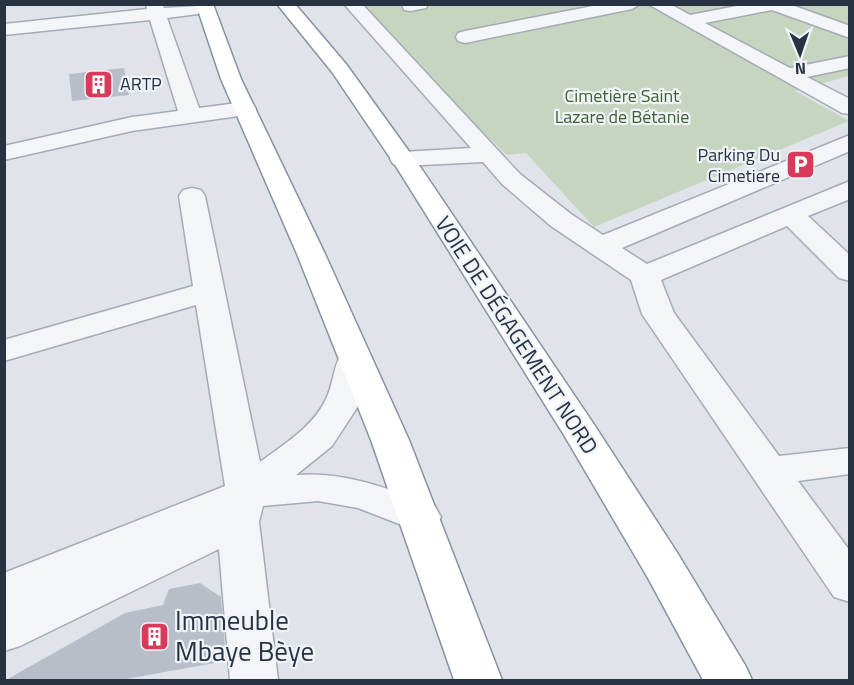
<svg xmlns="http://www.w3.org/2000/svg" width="854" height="685" viewBox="0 0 854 685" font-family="'Titillium Web',sans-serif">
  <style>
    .green { fill: #c6d5c0 }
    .building { fill: #b7bec8 }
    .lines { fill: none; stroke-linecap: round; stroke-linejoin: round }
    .minor-casing { stroke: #a5abb5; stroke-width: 3 }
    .highway-casing { stroke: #8692a2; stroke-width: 3 }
    .minor { fill: #f3f5f8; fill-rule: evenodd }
    .highway { fill: #fff; fill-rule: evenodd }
    .labels { text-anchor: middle; stroke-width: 4.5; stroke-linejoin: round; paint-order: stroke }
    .far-poi-label { font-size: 18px; fill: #273243; stroke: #f0f3f7; text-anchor: start }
    .far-park-label { font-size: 18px; fill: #3e6033; stroke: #f0f3f7 }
    .street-label { font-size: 22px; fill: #273243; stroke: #f0f3f7 }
    .near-poi-label { font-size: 27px; fill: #273243; stroke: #f0f3f7; text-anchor: start }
  </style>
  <rect width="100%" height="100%" fill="#e0e4ea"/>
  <path class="green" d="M358,5H849V76L795,91L849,121L594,227L526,153L507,155L407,61Z"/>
  <path class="building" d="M124,68L129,95L72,101L69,74Z
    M200,583L221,597L226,661L115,681H4L125,613L163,605L169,589Z"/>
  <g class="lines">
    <defs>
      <path id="minor" d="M146,4H163L164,8L198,6L201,10L198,14L167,18L199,108L245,102L253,104L256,109L253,114L132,131L4,160V146L132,117L178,111L150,20L4,35V24L147,9Z
        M344,4H362L520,174L571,214L603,235L850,135V151L622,248L647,264L850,181V199L808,216L850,255V281L839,278L787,226L661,280L674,313L779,456L850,448V474L798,481L850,551V602L834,597L642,314L631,280L551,226L502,184L483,162L402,166L393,164L390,159L393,154L402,152L471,148Z
        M402,4H428L426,8L410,11L404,10Z
        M603,4H640L632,9L465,43L458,41L456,37L458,33L465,31Z
        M648,4H670L690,15L747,4H789L850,26V38L772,10L705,23L790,68L850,56V68L807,77L850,99V114L842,113Z
        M192,188L201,190L205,196L260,462C284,444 313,427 326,399C334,383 333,365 343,351L355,348L367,351L372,358L362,400L332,446L296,475C345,471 389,489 435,506L441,517L435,528L420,532L358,508L318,501L263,506L259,522L278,680H230L219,549L20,646L4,651V573L225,486L196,305L4,361V340L193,286L179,196L183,190Z"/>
      <path id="highway" d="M196,4H213L241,79L325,254L409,440L502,680H454L371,440L297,254L221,79Z
        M277,4H295L346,64L421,168L595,426L678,554L745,665L752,680H703L648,578L564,435L397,168L332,72Z"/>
    </defs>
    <use href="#minor" class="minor-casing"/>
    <use href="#highway" class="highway-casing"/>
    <use href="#minor" class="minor"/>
    <use href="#highway" class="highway"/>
  </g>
  <defs>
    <symbol id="building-square" viewBox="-11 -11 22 22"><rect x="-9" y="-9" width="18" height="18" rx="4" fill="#da3a5a" stroke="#f0f3f7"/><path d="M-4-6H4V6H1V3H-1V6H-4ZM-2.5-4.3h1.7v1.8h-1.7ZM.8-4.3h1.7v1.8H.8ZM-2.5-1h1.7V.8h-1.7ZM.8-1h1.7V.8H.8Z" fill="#fff"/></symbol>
    <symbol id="parking-square" viewBox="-11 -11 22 22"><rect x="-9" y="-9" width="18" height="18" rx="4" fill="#da3a5a" stroke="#f0f3f7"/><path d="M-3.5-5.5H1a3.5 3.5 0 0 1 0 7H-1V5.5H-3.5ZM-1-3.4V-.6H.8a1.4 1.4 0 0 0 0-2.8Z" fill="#fff"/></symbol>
  </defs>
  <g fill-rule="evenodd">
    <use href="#building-square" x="82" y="68" width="33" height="33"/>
    <use href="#parking-square" x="784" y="148" width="33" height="33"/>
    <use href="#building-square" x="138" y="620" width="33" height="33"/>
  </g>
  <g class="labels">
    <g class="far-poi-label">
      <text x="120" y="90">ARTP</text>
      <text x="780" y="161" text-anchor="end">Parking Du<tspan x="780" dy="21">Cimetiere</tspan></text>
    </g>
    <g class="far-park-label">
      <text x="622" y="102">Cimetière Saint<tspan x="622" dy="21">Lazare de Bétanie</tspan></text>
    </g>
    <g class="street-label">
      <text transform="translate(517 335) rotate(57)" y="8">VOIE DE DÉGAGEMENT NORD</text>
    </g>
    <g class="near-poi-label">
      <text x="175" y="630">Immeuble<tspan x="175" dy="31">Mbaye Bèye</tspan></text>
    </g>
  </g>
  <rect width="854" height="685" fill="none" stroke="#273243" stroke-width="12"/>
  <g transform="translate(800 54) rotate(178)" stroke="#f0f3f7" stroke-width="4.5" paint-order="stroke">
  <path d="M0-4.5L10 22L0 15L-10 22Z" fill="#273243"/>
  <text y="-9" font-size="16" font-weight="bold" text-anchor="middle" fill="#273243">N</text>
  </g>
</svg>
